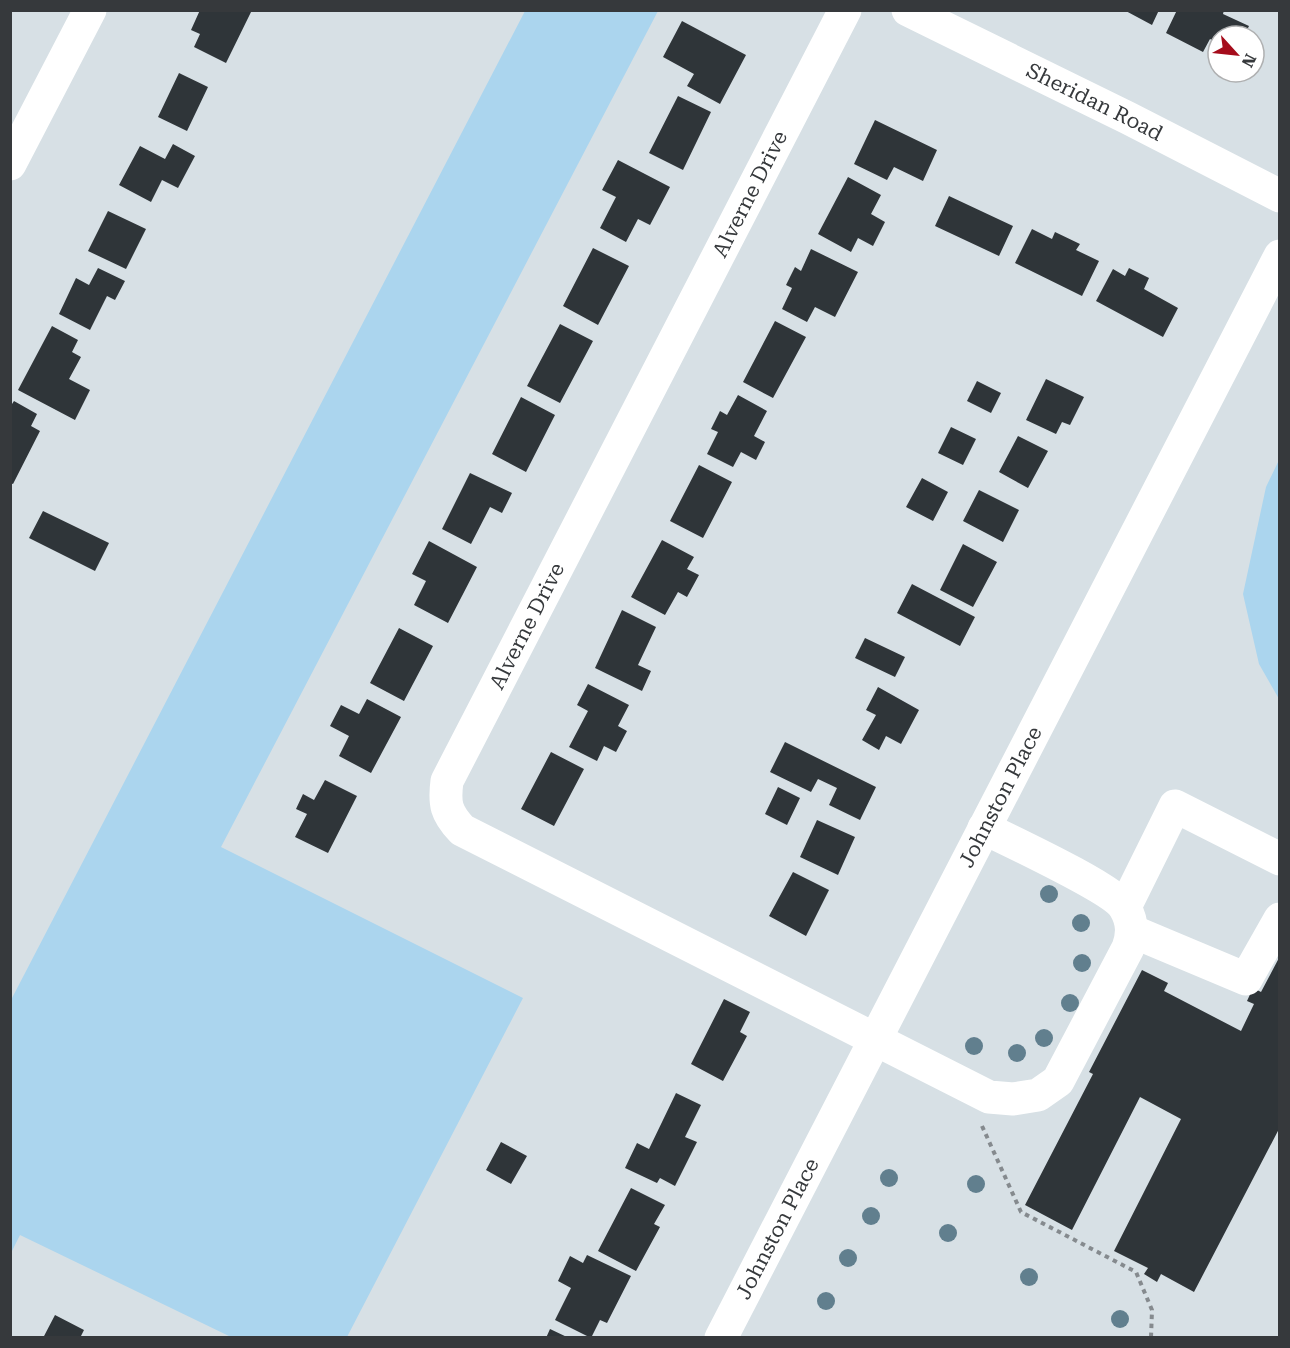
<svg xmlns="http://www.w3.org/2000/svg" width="1290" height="1348" viewBox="0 0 1290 1348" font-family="'Roboto Serif',serif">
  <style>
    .green { fill: #abd5ee }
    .building { fill: #2f3539 }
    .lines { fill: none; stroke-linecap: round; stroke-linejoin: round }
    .path { stroke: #858a8e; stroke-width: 4; stroke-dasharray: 4.5 4.5; stroke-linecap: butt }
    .minor { stroke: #fff; stroke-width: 33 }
    .tree { fill: #617f8e }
    .labels { text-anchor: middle; stroke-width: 6; stroke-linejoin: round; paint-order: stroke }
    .street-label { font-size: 21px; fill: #36393c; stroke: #fff }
  </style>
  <rect width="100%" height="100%" fill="#d7e0e5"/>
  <path class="green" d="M525,11H658L221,847L523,998L347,1337H231L20,1235L11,1253V1000Z
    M1279,460V699L1259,664L1243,594L1266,487Z"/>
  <path class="building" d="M200,10H252L226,63L194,47L200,34L191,30Z
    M1124,10H1159L1152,25Z
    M1177,10H1224L1223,14L1249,26L1244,36H1218V43L1210,39L1203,52L1166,33Z
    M682,21L746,55L720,104L687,86L694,74L663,57Z
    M179,73L208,87L187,131L158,117Z
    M678,96L711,112L683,170L649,153Z
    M875,120L937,150L923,181L894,167L887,180L854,164Z
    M173,144L195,156L178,188L162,180L151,202L119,185L140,146L165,159Z
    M618,160L670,187L650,225L638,219L626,242L600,228L616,197L602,190Z
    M848,177L881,195L871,214L885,222L873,246L858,238L851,252L818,234Z
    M949,196L1013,226L999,256L935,226Z
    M108,211L146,229L126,269L88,251Z
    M1032,229L1052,239L1055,232L1080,244L1076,250L1099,261L1082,296L1015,263Z
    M593,248L629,266L598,325L563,306Z
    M811,249L858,272L835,317L815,307L807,322L782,309L792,288L786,285L795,267L801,271Z
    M98,268L125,281L115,300L107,296L90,330L59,314L76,278L89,285Z
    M1129,268L1149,278L1144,289L1178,308L1163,337L1096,301L1113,269L1125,276Z
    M775,321L806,337L773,398L743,382Z
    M560,324L593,341L560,403L527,386Z
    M52,326L78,340L72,352L81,357L69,379L90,390L75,420L18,390Z
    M1046,379L1084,397L1070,425L1062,422L1056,434L1026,420Z
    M977,381L1001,393L991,413L967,401Z
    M738,395L767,411L754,436L765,442L756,460L741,452L733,467L707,454L718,432L711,429L720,411L727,415Z
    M521,397L555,415L526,472L492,454Z
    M14,401L37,414L31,426L40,431L13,484L10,483V407Z
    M951,427L976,439L963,465L938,453Z
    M1018,436L1048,451L1028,488L999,472Z
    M699,465L732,482L703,538L670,521Z
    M470,473L512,493L502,513L490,507L471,544L442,529Z
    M922,478L948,492L933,521L906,507Z
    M979,490L1019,510L1003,542L963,521Z
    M43,511L109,543L95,571L29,538Z
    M662,540L694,557L687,569L699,575L687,597L678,592L665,615L631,597Z
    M429,541L477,567L448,623L414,605L426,581L412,574Z
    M963,544L997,562L973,607L940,590Z
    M912,584L975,617L960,646L897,613Z
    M622,610L656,627L638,665L651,671L642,691L595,668Z
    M399,628L433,646L404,701L370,683Z
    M865,638L905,657L895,677L855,658Z
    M588,684L629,705L618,726L627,731L616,752L604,746L597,761L569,747L588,711L577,705Z
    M878,687L919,710L901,744L886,736L879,750L862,740L876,715L866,710Z
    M367,699L401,717L371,773L339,756L349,736L330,726L341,705L359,714Z
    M785,742L876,787L860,820L829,805L837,788L818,779L811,792L770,772Z
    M551,752L584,769L554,826L521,809Z
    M325,780L357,796L328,853L295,837L307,814L296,809L303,794L314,800Z
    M778,787L800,798L787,825L765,814Z
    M817,820L855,837L838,875L800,857Z
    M793,872L829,890L806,936L769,916Z
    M1280,956V1127L1194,1292L1161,1274L1157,1282L1144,1274L1148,1268L1114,1251L1181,1119L1140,1097L1072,1230L1025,1205L1093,1074L1089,1072L1142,970L1168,983L1164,991L1241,1031L1254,1004L1247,1001L1253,988L1261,992Z
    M724,999L750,1012L740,1032L747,1036L723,1081L691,1064Z
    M676,1093L701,1105L685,1137L697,1142L675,1186L660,1178L657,1183L625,1168L637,1143L649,1149Z
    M501,1142L527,1156L511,1184L486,1170Z
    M631,1188L665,1205L654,1224L660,1227L636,1271L598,1251Z
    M587,1255L631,1276L607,1323L600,1320L591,1338L555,1320L571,1288L558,1281L570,1256L583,1263Z
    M55,1315L84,1330L80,1338H43Z
    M550,1329L569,1338H546Z"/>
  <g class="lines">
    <path class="path" d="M982,1126L1021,1212L1136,1272L1152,1310L1151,1338"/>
    <g class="minor">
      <path d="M845,10L447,781C444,804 446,813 462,830L989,1097L1013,1099L1038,1095L1058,1081L1128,948C1133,934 1133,922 1125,908C1114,889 1010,841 984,828"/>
      <path id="s1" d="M908,10L1128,118L1280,196"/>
      <path d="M10,164L90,10"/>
      <path d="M1125,907L1175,806L1280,859"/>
      <path d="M1134,932L1246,979L1280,919"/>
      <path id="s2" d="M721,1338L1280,256"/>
    </g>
  </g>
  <g class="tree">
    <circle cx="1049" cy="894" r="9"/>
    <circle cx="1081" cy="923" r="9"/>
    <circle cx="1082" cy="963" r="9"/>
    <circle cx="1070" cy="1003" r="9"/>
    <circle cx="1044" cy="1038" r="9"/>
    <circle cx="974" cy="1046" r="9"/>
    <circle cx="1017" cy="1053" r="9"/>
    <circle cx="889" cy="1178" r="9"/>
    <circle cx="976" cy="1184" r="9"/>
    <circle cx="871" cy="1216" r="9"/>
    <circle cx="948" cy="1233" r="9"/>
    <circle cx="848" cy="1258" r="9"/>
    <circle cx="1029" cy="1277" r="9"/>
    <circle cx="826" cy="1301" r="9"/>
    <circle cx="1120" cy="1319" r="9"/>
  </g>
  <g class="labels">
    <g class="street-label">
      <text dy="7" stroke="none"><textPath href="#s1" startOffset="208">Sheridan Road</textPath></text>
      <text transform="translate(750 194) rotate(-63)" y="7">Alverne Drive</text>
      <text transform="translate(527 626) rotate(-63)" y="7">Alverne Drive</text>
      <text dy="7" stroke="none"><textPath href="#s2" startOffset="609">Johnston Place</textPath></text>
      <text dy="7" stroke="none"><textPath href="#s2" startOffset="123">Johnston Place</textPath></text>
    </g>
  </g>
  <rect width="1290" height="1348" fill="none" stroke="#36393c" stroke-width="24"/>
  <g transform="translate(1236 54) rotate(117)"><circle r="28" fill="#ffffff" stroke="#afb0b1" stroke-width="1.5"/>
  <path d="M0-4.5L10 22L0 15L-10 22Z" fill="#a50c1b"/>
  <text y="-9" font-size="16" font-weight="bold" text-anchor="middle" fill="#36393c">N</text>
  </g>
</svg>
